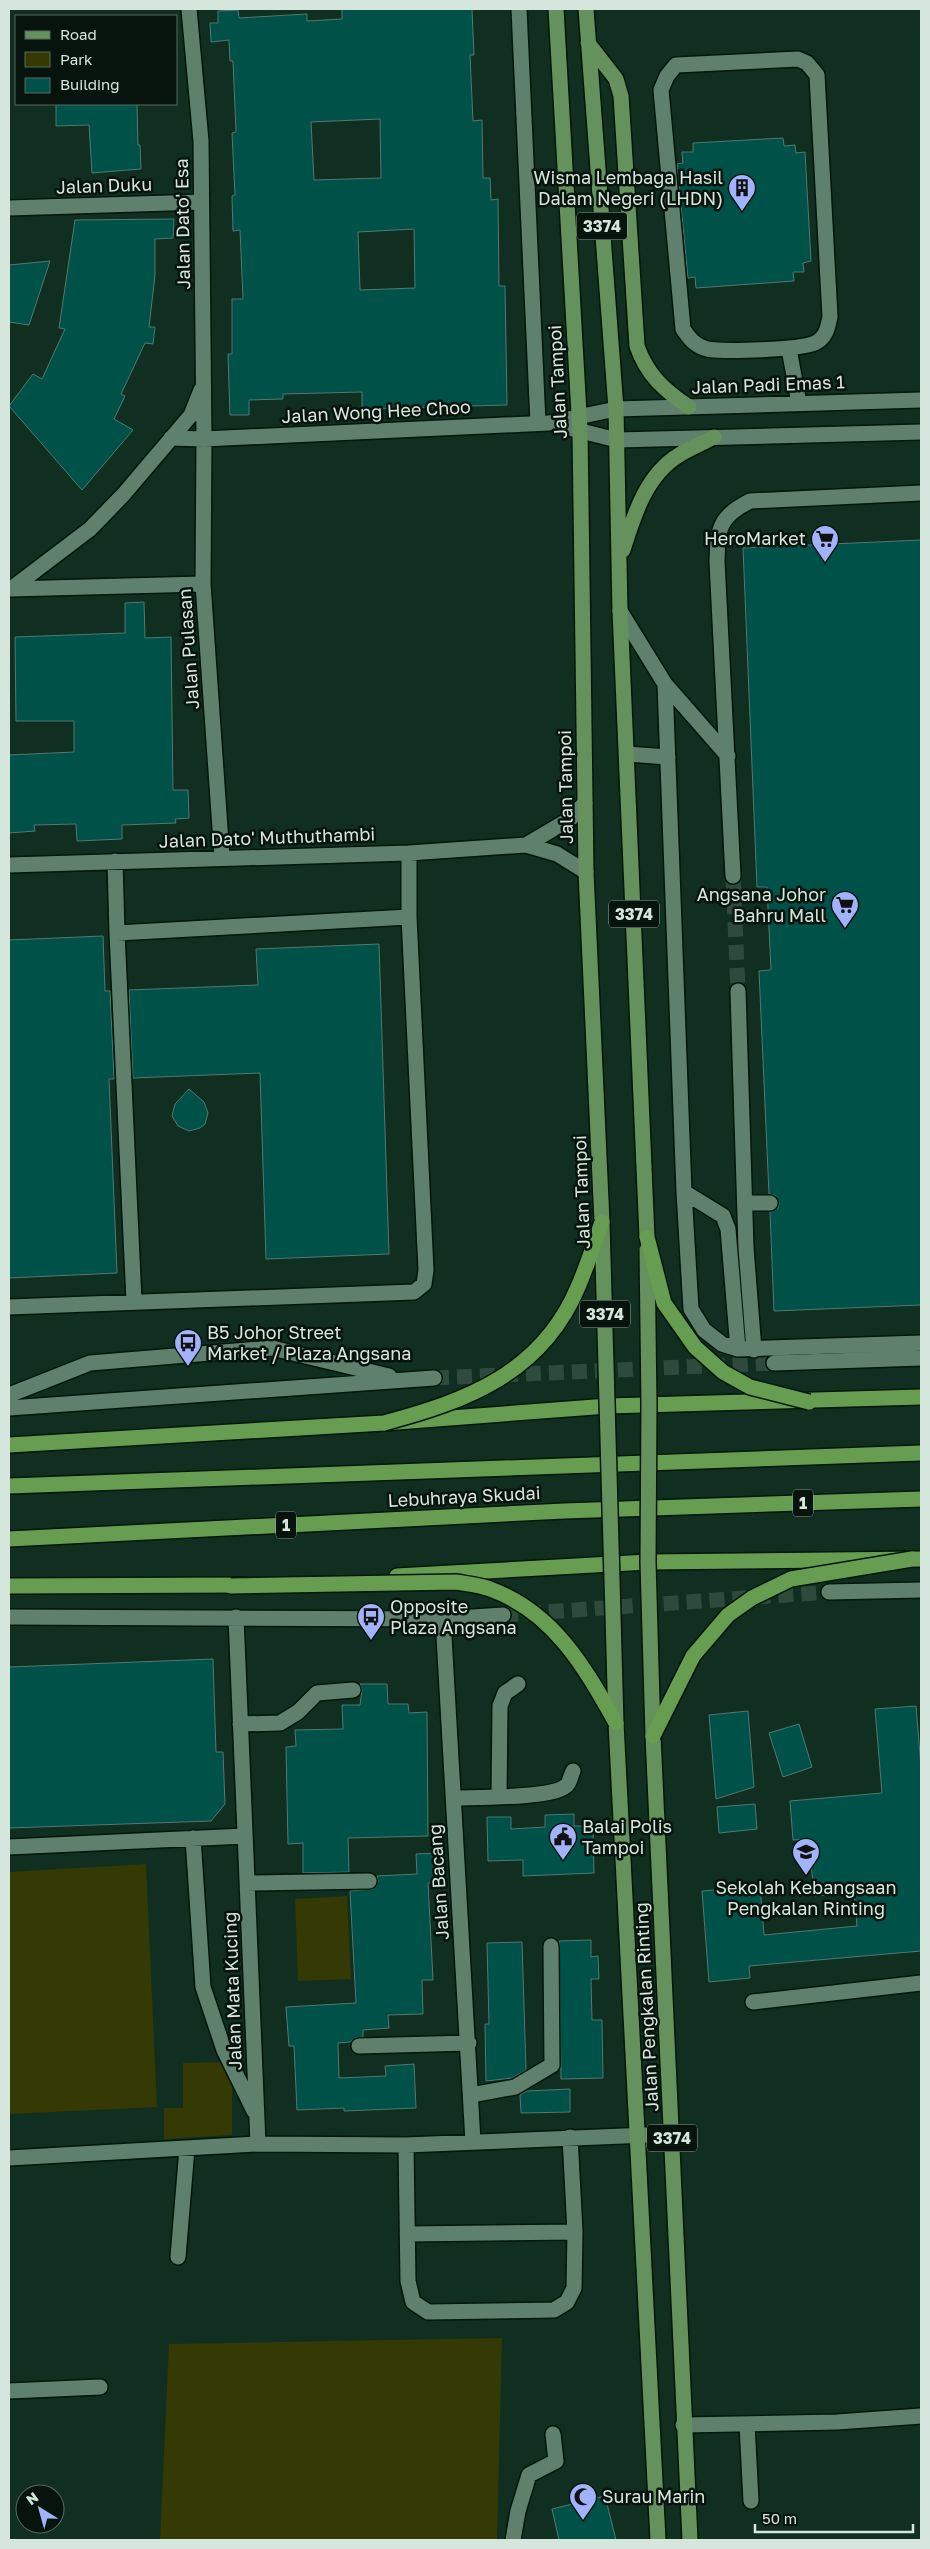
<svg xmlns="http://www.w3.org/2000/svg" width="930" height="2549" viewBox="0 0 930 2549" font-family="'Golos Text',sans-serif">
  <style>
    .green { fill: #353904 }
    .building { fill: #005148; stroke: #517972; fill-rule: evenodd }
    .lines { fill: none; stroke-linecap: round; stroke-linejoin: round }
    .minor-tunnel { stroke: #2e4a3c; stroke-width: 15; stroke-dasharray: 15 8; stroke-linecap: butt }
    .minor-casing { stroke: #001709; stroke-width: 18 }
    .major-casing { stroke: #001709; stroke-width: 18 }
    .highway-casing { stroke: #001709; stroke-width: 18 }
    .minor { stroke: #5f806d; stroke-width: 15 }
    .major { stroke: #64915c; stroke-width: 15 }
    .highway { stroke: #679d50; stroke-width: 15 }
    .major-bridge-casing { stroke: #001709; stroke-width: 18; stroke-linecap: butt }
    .highway-bridge-casing { stroke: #001709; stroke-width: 18; stroke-linecap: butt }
    .major-bridge { stroke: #64915c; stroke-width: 15 }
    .highway-bridge { stroke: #679d50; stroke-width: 15 }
    .labels { text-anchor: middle; stroke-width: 5; stroke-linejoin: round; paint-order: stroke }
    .shield { fill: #07140d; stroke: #97a79e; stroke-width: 1 }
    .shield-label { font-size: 16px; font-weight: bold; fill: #d5e6dc }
    .poi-label { font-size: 18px; fill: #d5e6dc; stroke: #07140d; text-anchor: start }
    .street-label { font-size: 18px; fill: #d5e6dc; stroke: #07140d }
  </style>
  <rect width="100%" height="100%" fill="#102f20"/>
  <path class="green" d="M146,1864L157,2107L9,2114V1872Z
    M347,1896L351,1979L298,1981L295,1899Z
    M232,2062V2135L164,2139V2108H183V2063Z
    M502,2338L497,2540H160L169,2344Z"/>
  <path class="building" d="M342,9H472L474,55H470L473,121L482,120L483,178H490L491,200L498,199L499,286H505L507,405L362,409V392L283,394V399L249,400V415H230L228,354H232V299H243L240,230L233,231L232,196L235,195L232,133L236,132L233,61H230L229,40L211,42L210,23H218V11L238,10L239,18L307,14V21L342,19ZM380,119L381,178L314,180L311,122ZM414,229L415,288L360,290L358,232Z
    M56,104H137L138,145H140L141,169L92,173L89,125L56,126Z
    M783,138L784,146L795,145L796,153L805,152L811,261L803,263L804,272H793L794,281L696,288L695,277L688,278L677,164L683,163L682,152H693V143Z
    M174,219L173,238L155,239V275L149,327H155L153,344L145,343L121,394L125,396L114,419L133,430L82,490L9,406L33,374L42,379L65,329L59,328L75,220Z
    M50,261L29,325L9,322V265Z
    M921,540V1305L774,1311L770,1212L778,1208L779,1203L775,1195L769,1194L759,971L771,970L767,887H757L743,548Z
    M144,602L145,638L171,637L173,790H188L189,818L175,819L176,823L122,825V839L77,841L76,824L34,825L35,831L9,833V755L74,752V721H16L15,637L125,633V603Z
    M103,936L105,991H110L114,1079H109L117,1273L9,1278V940Z
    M379,944L389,1254L266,1259L260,1073L133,1078L129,990L258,985L256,949Z
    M189,1089L204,1102L208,1113L205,1124L200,1128L189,1131L178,1126L172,1116L175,1104Z
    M213,1659L216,1752H223L225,1804L211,1821L9,1828V1667Z
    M360,1684H387L388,1704H408L409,1713L427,1712L428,1836L348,1838L349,1872L303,1873V1843L288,1844L286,1747L296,1746L295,1730L343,1729L342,1705H360L362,1690Z
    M916,1706L921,1767V1951L749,1966L750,1978L709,1982L702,1891L760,1886L764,1935L857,1926L854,1892L814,1896L809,1839L793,1840L790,1801L882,1793L875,1709Z
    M748,1711L754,1787L716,1799L709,1715Z
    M799,1724L812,1767L783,1777L769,1733Z
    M755,1804L757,1829L719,1833L717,1807Z
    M574,1814V1826H593L594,1873L523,1876V1860L488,1861L487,1817H511V1829L545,1827V1815Z
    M441,1853V1883H428L433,1980H422L423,2014L388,2015L389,2028L363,2030V2037L355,2038L350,2042L338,2043L339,2078L386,2076L385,2066L414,2064L416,2108L344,2111V2108L297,2110L294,2046H289L286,2007L356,2003L350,1891L373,1889L378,1881L377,1876L417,1874L416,1854Z
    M591,1940V1957L598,1956L599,1979H591L592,2020H602L603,2078L561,2079L559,1941Z
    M522,1942L526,2070L512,2078L486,2081L485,2024H489L487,1943Z
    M570,2089V2112L521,2113L520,2095L527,2091Z
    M605,2496L616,2540H559L552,2509Z"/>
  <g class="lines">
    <path class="minor-tunnel" d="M733,876L738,991
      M434,1378L774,1363
      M503,1615L829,1592"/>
    <defs>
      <path id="minor" d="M189,9L201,141L204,439L203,584L222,857
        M519,9L538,423
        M798,59L807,63L817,75L830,317C828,327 826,338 815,343C799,350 724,352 707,349C695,346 689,338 683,329L661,90L667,76L676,65Z
        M9,208L201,202
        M789,349L799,403
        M569,428L617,440L921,432
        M171,438L204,439L549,423L616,409L921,400
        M10,589L203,584
        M11,589L90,529L123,495L191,415L201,390
        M620,611L665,684L728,756
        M665,684L684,1192L691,1309L704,1330L722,1344L738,1349L921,1343
        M627,754L668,757
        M526,845L570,819L585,803
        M115,861L117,933L409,917
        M9,865L409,853L526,845L557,854L586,872
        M733,876L717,562C718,529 718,517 750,501L921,493
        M117,933L134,1301
        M738,991L746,1248L754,1350
        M684,1192L723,1216L728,1229L738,1349
        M745,1203H770
        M9,1307L414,1292L424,1284L426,1270L409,917V853
        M774,1363L921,1358
        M9,1395L90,1363L272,1348L389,1376
        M9,1408L434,1378
        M829,1592L921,1590
        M9,1617L443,1619L503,1615
        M236,1617L258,2144
        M443,1619L473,2142
        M240,1724L280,1723L298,1712L317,1693L353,1690
        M499,1797L500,1706L505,1693L518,1684
        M453,1798C473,1797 555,1799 567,1785C570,1782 571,1775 573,1771
        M193,1838L203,1987L224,2050L254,2111
        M9,1847L245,1836
        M247,1883L369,1881
        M753,2002L921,1983
        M359,2046L469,2043
        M471,2095L515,2087L552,2065L551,1946
        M406,2145L408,2281L413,2302L428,2312L554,2310L567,2302L574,2288L575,2232L570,2137
        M9,2158L258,2144L406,2145L672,2134
        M408,2234L575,2232
        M178,2257L187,2148
        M9,2391L100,2387
        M747,2424L751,2501
        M683,2425L837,2422L921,2416
        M513,2540L518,2511L529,2475L556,2461L553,2434"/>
      <path id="major" d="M556,9L580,431L586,872L602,1222
        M586,9L616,409L620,611L647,1237
        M588,43L616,79L621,96L637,346C647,375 664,390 689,407
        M623,550C634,515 646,475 679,455C690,448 703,443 714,437
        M616,1723L658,2540
        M653,1736L690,2540"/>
      <path id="highway" d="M9,1445L384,1423L608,1406L921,1397
        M9,1486L921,1453
        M9,1539L564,1511L921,1499
        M397,1576L648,1562L921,1559
        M9,1586L242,1585"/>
    </defs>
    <use href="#minor" class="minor-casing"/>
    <use href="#major" class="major-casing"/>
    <use href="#highway" class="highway-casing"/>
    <use href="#minor" class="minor"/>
    <use href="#major" class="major"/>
    <use href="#highway" class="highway"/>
    <defs>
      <path id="major-bridge" d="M602,1223L616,1723
        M647,1250L649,1404L648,1562L653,1736"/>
      <path id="highway-bridge" d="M647,1237L664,1303L695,1347L723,1372L750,1387L809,1402
        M384,1423C467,1401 542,1373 578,1287C587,1266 594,1244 602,1222
        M231,1586L456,1582C468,1584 480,1585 490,1589C554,1612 585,1668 616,1723
        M653,1736L693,1656L728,1615L752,1598L791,1579L912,1559"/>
    </defs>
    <use href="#major-bridge" class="major-bridge-casing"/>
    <use href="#highway-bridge" class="highway-bridge-casing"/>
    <use href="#major-bridge" class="major-bridge"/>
    <use href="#highway-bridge" class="highway-bridge"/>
  </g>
  <defs>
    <symbol id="building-pin" viewBox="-11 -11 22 30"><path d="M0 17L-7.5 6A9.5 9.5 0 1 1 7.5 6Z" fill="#a2b2fd" stroke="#07140d"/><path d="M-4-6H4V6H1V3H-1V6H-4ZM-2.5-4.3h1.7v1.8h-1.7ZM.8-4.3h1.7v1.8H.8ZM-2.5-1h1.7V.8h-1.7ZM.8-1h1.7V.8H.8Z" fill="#111"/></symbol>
    <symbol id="supermarket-pin" viewBox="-11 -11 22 30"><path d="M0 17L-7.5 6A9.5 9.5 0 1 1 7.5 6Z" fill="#a2b2fd" stroke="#07140d"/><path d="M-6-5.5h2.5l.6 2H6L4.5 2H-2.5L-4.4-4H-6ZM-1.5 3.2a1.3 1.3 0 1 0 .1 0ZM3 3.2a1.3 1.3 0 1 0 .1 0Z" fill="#111"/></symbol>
    <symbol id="bus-pin" viewBox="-11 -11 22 30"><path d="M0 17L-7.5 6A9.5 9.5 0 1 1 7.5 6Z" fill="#a2b2fd" stroke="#07140d"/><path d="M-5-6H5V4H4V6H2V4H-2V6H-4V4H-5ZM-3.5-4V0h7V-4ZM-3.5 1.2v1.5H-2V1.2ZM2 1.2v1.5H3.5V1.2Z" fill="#111"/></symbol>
    <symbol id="civic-pin" viewBox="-11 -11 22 30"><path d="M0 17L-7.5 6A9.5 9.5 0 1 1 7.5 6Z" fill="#a2b2fd" stroke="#07140d"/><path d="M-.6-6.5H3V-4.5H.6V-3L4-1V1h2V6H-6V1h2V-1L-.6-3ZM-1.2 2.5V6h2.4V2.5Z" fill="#111"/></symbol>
    <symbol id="school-pin" viewBox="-11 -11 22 30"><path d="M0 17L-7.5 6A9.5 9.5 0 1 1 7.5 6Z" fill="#a2b2fd" stroke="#07140d"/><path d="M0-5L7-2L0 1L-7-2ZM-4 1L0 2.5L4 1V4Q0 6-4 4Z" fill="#111"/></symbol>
    <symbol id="mosque-pin" viewBox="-11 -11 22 30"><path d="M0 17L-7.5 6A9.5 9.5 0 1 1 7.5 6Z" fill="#a2b2fd" stroke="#07140d"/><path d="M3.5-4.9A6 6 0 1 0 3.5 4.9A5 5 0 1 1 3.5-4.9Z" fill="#111"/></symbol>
  </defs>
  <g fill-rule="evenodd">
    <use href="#building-pin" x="726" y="172" width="32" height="43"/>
    <use href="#supermarket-pin" x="809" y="523" width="32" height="43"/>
    <use href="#supermarket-pin" x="829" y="889" width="32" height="43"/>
    <use href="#bus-pin" x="172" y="1327" width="32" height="43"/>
    <use href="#bus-pin" x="355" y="1601" width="32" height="43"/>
    <use href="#civic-pin" x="547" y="1821" width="32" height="43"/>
    <use href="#school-pin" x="790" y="1836" width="32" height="43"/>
    <use href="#mosque-pin" x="567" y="2481" width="32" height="43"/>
  </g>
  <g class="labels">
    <g class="shield">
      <rect x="577" y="212.5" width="50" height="27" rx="4"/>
      <rect x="609" y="900.5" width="50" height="27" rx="4"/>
      <rect x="580" y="1300.5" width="50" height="27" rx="4"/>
      <rect x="793" y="1489.5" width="20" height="27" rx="4"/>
      <rect x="276" y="1511.5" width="20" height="27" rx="4"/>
      <rect x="647" y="2124.5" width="50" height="27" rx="4"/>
    </g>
    <g class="shield-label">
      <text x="602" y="232">3374</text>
      <text x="634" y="920">3374</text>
      <text x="605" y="1320">3374</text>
      <text x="803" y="1509">1</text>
      <text x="286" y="1531">1</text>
      <text x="672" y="2144">3374</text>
    </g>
    <g class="poi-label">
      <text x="723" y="184" text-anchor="end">Wisma Lembaga Hasil<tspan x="723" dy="21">Dalam Negeri (LHDN)</tspan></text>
      <text x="806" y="545" text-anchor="end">HeroMarket</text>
      <text x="826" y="901" text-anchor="end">Angsana Johor<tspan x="826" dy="21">Bahru Mall</tspan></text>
      <text x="207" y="1339">B5 Johor Street<tspan x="207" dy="21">Market / Plaza Angsana</tspan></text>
      <text x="390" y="1613">Opposite<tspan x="390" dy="21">Plaza Angsana</tspan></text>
      <text x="582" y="1833">Balai Polis<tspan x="582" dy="21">Tampoi</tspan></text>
      <text x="806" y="1894" text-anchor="middle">Sekolah Kebangsaan<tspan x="806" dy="21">Pengkalan Rinting</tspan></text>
      <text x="602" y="2503">Surau Marin</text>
    </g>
    <g class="street-label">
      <text transform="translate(104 186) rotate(-2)" y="6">Jalan Duku</text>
      <text transform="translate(183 224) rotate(-91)" y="6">Jalan Dato' Esa</text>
      <text transform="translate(558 382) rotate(-93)" y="6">Jalan Tampoi</text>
      <text transform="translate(768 385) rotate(-2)" y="6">Jalan Padi Emas 1</text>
      <text transform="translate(376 412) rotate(-3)" y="6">Jalan Wong Hee Choo</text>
      <text transform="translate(189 649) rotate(-94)" y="6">Jalan Pulasan</text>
      <text transform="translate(566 787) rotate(-91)" y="6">Jalan Tampoi</text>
      <text transform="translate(267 838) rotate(-2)" y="6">Jalan Dato' Muthuthambi</text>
      <text transform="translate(582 1192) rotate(-92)" y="6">Jalan Tampoi</text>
      <text transform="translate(464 1497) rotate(-3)" y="6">Lebuhraya Skudai</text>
      <text transform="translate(439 1882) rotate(-94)" y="6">Jalan Bacang</text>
      <text transform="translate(233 1991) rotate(-92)" y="6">Jalan Mata Kucing</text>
      <text transform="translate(647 2007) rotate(-93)" y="6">Jalan Pengkalan Rinting</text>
    </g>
  </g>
  <rect width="930" height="2549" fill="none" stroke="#d5e6dc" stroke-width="20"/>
  <rect x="15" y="15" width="162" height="90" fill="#07140d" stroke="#596860"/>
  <rect x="25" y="31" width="25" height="8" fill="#64915c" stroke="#596860"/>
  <text x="60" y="40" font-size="15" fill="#d5e6dc">Road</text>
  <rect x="25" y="52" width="25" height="15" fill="#353904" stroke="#596860"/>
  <text x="60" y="65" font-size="15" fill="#d5e6dc">Park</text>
  <rect x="25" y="78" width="25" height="15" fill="#005148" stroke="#596860"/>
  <text x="60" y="90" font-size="15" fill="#d5e6dc">Building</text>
  <g transform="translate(40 2509) rotate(323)"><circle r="24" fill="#07140d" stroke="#596860"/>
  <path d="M0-4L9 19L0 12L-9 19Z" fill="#a2b2fd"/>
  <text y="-8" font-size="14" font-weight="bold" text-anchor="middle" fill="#d5e6dc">N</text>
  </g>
  <path d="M755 2524v8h158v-8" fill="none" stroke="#d5e6dc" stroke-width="2.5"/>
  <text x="762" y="2524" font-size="15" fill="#d5e6dc" stroke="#07140d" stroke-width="4" paint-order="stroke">50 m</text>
</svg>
